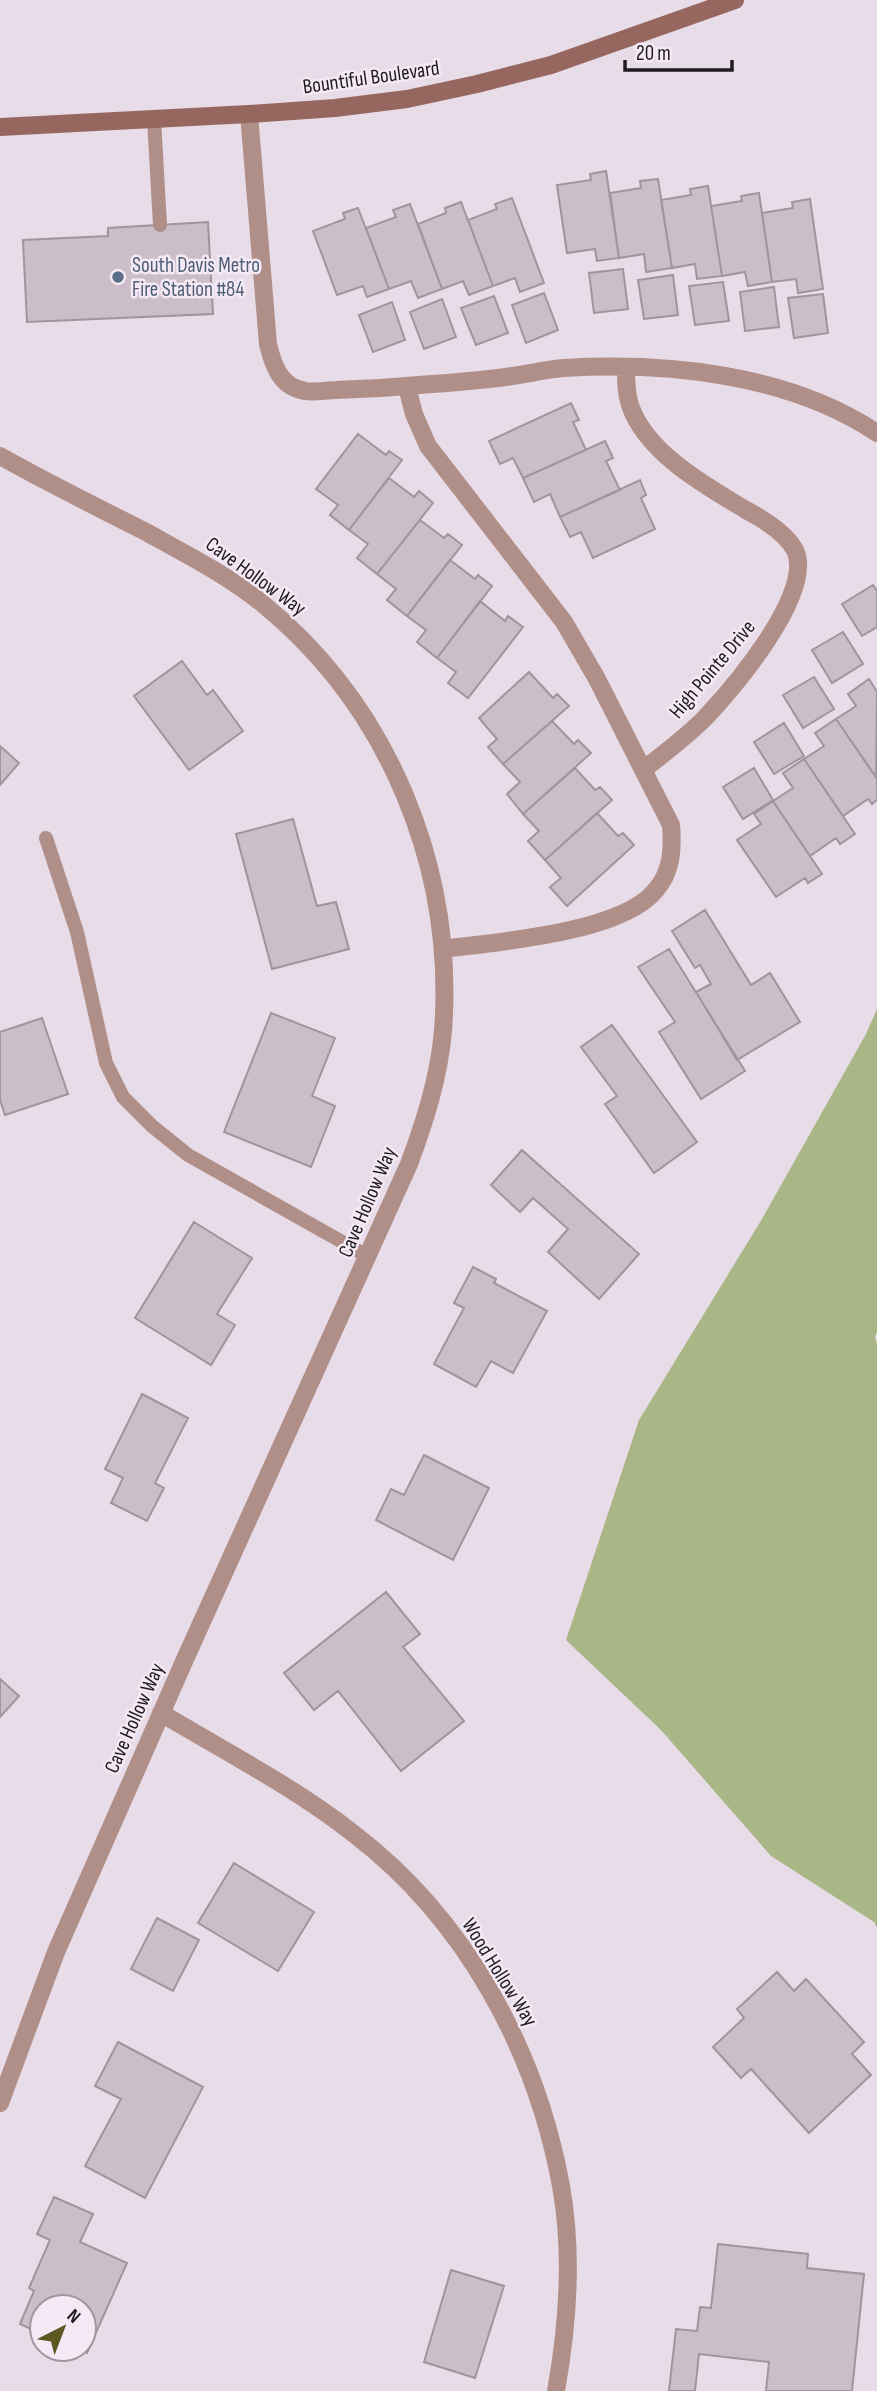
<svg xmlns="http://www.w3.org/2000/svg" width="877" height="2391" viewBox="0 0 877 2391" font-family="'Sofia Sans Condensed',sans-serif">
  <style>
    .green { fill: #a9b686 }
    .building { fill: #cbbec9; stroke: #a0949e; stroke-width: 2 }
    .lines { fill: none; stroke-linecap: round; stroke-linejoin: round }
    .service { stroke: #b08f89; stroke-width: 14 }
    .minor { stroke: #b08f89; stroke-width: 18 }
    .secondary { stroke: #96675f; stroke-width: 18 }
    .service-dot { fill: #5c6f8a; stroke: #f4e9f5; stroke-width: 2.5 }
    .labels { text-anchor: middle; stroke-width: 5; stroke-linejoin: round; paint-order: stroke }
    .street-label { font-size: 21px; fill: #1f1b1f; stroke: #f4e9f5 }
    .service-label { font-size: 21px; fill: #4e5e75; stroke: #f4e9f5; text-anchor: start }
  </style>
  <rect width="100%" height="100%" fill="#e7dce8"/>
  <path class="green" d="M877,1009V1332L875,1337L877,1345V1927L874,1922L771,1856L661,1730L566,1640L639,1420L762,1219L866,1034Z"/>
  <path class="building" d="M606,171L619,258L597,261L595,249L567,253L557,185L591,180L590,174Z
    M658,179L672,268L646,272L644,254L619,258L610,193L641,188L640,181Z
    M708,186L722,276L697,279L695,264L672,268L661,200L691,195L690,189Z
    M759,193L772,282L748,286L745,272L722,276L711,206L742,201L741,196Z
    M512,198L544,283L520,292L515,278L493,286L468,220L497,209L495,204Z
    M810,199L823,289L798,293L796,279L772,282L762,213L793,208L792,202Z
    M461,202L493,286L469,295L463,281L442,289L418,224L446,213L445,208Z
    M410,204L442,289L418,298L411,281L389,289L366,228L396,217L393,210Z
    M358,208L389,289L367,297L363,286L337,295L313,231L345,219L343,213Z
    M208,222L213,314L27,322L23,240L108,236V228Z
    M623,269L628,309L594,313L589,273Z
    M673,275L678,315L644,319L638,280Z
    M723,282L729,321L695,325L689,286Z
    M774,287L779,327L745,331L740,292Z
    M544,293L558,330L526,343L512,305Z
    M823,294L828,333L794,338L788,298Z
    M494,296L508,333L476,345L461,308Z
    M442,299L456,337L424,349L410,312Z
    M392,302L405,340L373,352L359,315Z
    M571,403L579,420L573,422L586,450L523,478L513,458L500,464L489,441Z
    M358,434L386,455L389,451L402,460L349,530L330,515L338,505L316,489Z
    M605,441L613,458L606,461L620,490L560,517L550,494L534,502L523,478Z
    M389,478L414,497L419,491L433,503L377,574L357,558L368,544L349,530Z
    M640,480L646,495L641,498L655,529L593,558L581,532L570,537L560,517Z
    M420,520L444,538L448,534L462,545L407,616L387,600L396,589L377,574Z
    M450,560L475,579L478,575L492,586L437,658L417,642L426,630L407,616Z
    M873,585L877,591V627L862,636L842,604Z
    M480,601L505,621L508,616L523,627L468,698L448,683L456,672L437,658Z
    M843,632L863,664L832,683L812,650Z
    M182,661L207,695L213,690L243,731L189,770L134,696Z
    M529,672L553,698L557,694L569,706L503,764L488,747L497,739L479,718Z
    M814,677L834,709L803,728L783,695Z
    M869,679L877,692L876,777L836,719L856,706L848,694Z
    M836,719L877,779V800L872,804L868,799L843,816L804,759L824,746L815,733Z
    M552,721L574,744L578,740L591,753L523,814L507,794L520,782L503,764Z
    M784,723L804,756L774,774L754,742Z
    M0,746L19,763L0,785Z
    M804,759L855,834L840,844L836,838L810,856L773,801L793,788L783,773Z
    M575,768L595,790L600,787L612,800L545,860L528,841L539,831L523,814Z
    M754,768L773,800L743,819L723,787Z
    M773,801L822,874L808,883L805,878L776,897L737,840L761,824L754,814Z
    M597,813L618,836L623,833L634,845L567,906L550,887L561,878L545,860Z
    M293,819L317,906L336,902L349,949L272,969L236,834Z
    M705,910L751,985L770,973L800,1022L737,1060L696,992L711,984L700,965L695,968L672,931Z
    M669,949L745,1071L701,1099L659,1032L675,1022L638,967Z
    M271,1013L335,1038L312,1096L335,1106L311,1167L224,1132Z
    M42,1018L68,1094L5,1115L0,1100V1032Z
    M612,1025L697,1142L654,1173L605,1104L617,1096L581,1047Z
    M522,1150L639,1254L599,1299L548,1252L568,1229L533,1198L520,1212L491,1185Z
    M194,1222L252,1258L217,1314L235,1325L211,1365L135,1318Z
    M473,1267L496,1279L494,1283L547,1311L513,1373L491,1361L476,1387L434,1364L464,1308L454,1303Z
    M142,1394L188,1418L155,1483L164,1488L147,1521L111,1503L123,1478L105,1469Z
    M424,1455L489,1488L453,1560L376,1520L391,1489L404,1495Z
    M386,1592L420,1634L403,1647L464,1721L401,1771L338,1691L314,1710L284,1673Z
    M0,1679L19,1696L0,1717Z
    M234,1863L314,1912L278,1971L198,1923Z
    M157,1918L199,1940L173,1991L131,1969Z
    M777,1972L794,1991L806,1979L864,2042L852,2054L871,2075L809,2133L751,2069L741,2078L713,2047L744,2018L737,2009Z
    M118,2042L203,2087L145,2198L85,2166L121,2099L95,2086Z
    M54,2197L93,2214L80,2242L127,2263L87,2353L77,2349H84V2307H42V2334L20,2324L34,2291L29,2288L50,2240L37,2234Z
    M718,2244L808,2254L807,2268L864,2274L852,2391H766L769,2362L699,2354L695,2391H669L676,2329L697,2331L700,2307L711,2308Z
    M451,2270L504,2286L475,2378L424,2362Z"/>
  <g class="lines">
    <path class="service" d="M154,119L160,225
      M46,838L77,932L106,1063L123,1097L152,1126L188,1155L369,1257"/>
    <path class="minor" d="M249,114L268,344C273,365 280,387 305,391C314,393 326,390 336,390C368,389 400,387 432,384C459,382 485,380 512,376C529,374 547,369 564,368C668,362 788,374 877,433
      M626,368C626,381 626,393 630,405C646,453 706,486 746,510C763,519 786,533 795,550C815,593 733,688 705,718C686,737 665,753 644,769
      M407,387L414,414L428,446L564,622L597,679L671,825C673,849 672,872 655,891C620,933 497,942 443,949
      M0,456C48,483 97,507 146,532C186,554 227,575 263,604C390,708 455,869 443,1031C439,1077 425,1121 409,1164L186,1657L56,1952L0,2103
      M161,1713C226,1752 294,1787 354,1834C465,1919 536,2049 561,2186C573,2253 568,2324 556,2391"/>
    <path class="secondary" d="M0,127L249,114L335,108L407,99L477,84L551,65L735,0"/>
  </g>
  <circle class="service-dot" cx="118" cy="277" r="7"/>
  <g class="labels">
    <g class="street-label">
      <text transform="translate(371 77) rotate(-8)" y="7">Bountiful Boulevard</text>
      <text transform="translate(256 576) rotate(36)" y="7">Cave Hollow Way</text>
      <text transform="translate(712 669) rotate(-50)" y="7">High Pointe Drive</text>
      <text transform="translate(367 1202) rotate(-67)" y="7">Cave Hollow Way</text>
      <text transform="translate(134 1718) rotate(-66)" y="7">Cave Hollow Way</text>
      <text transform="translate(500 1972) rotate(58)" y="7">Wood Hollow Way</text>
    </g>
    <g class="service-label">
      <text x="132" y="272">South Davis Metro<tspan x="132" dy="24">Fire Station #84</tspan></text>
    </g>
  </g>
  <g transform="translate(63 2328) rotate(42)"><circle r="33" fill="#f4e9f5" stroke="#9f979f" stroke-width="2"/>
  <path d="M0-5L12 26L0 18L-12 26Z" fill="#5c5723"/>
  <text y="-10" font-size="19" font-weight="bold" text-anchor="middle" fill="#1f1b1f">N</text>
  </g>
  <path d="M625 60v10h107v-10" fill="none" stroke="#1f1b1f" stroke-width="3.5"/>
  <text x="636" y="60" font-size="21" fill="#1f1b1f" stroke="#f4e9f5" stroke-width="5" paint-order="stroke">20 m</text>
</svg>
